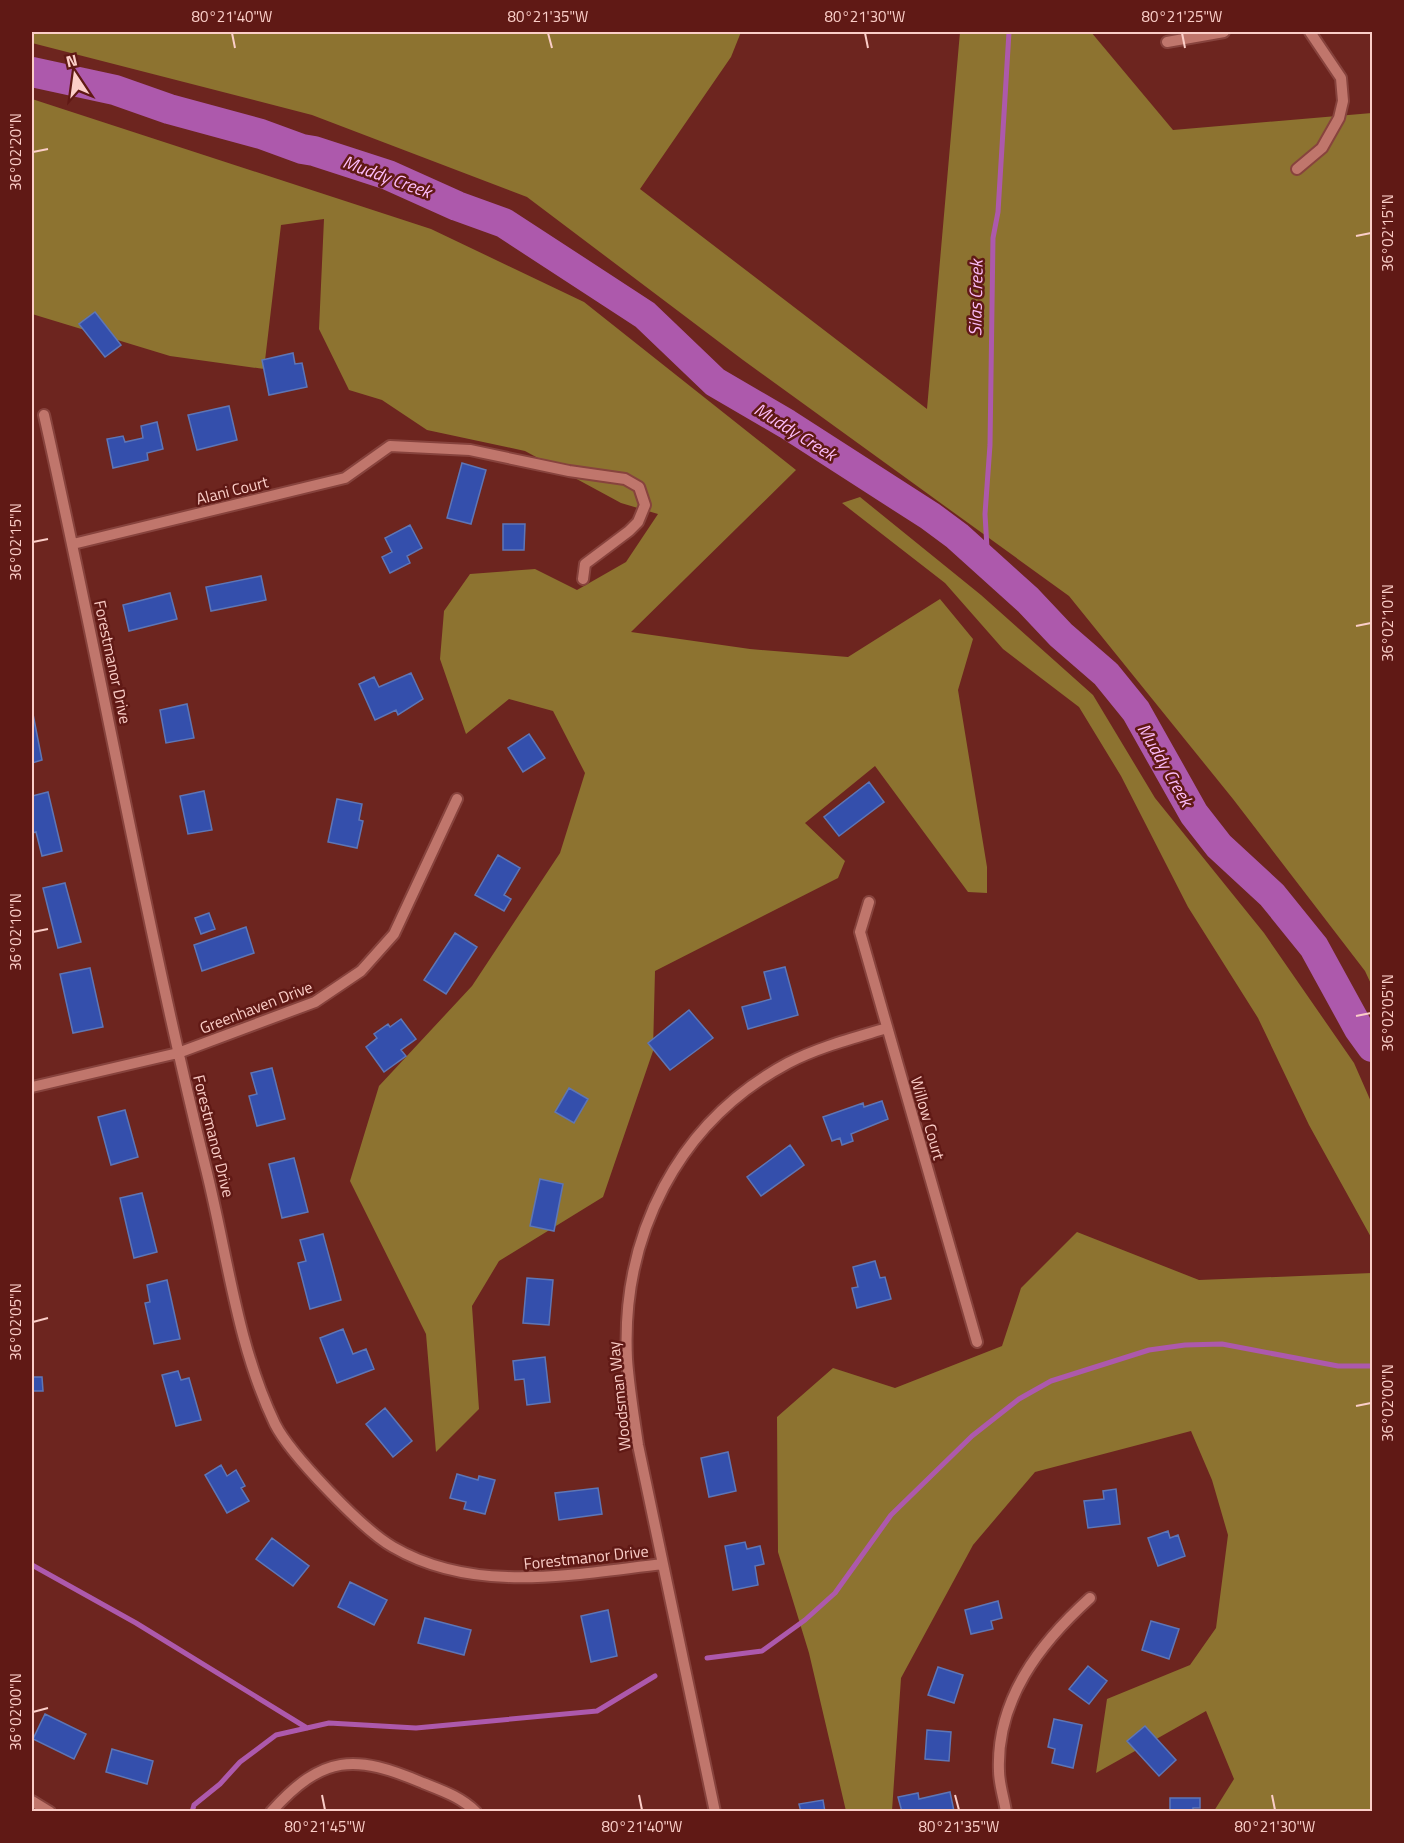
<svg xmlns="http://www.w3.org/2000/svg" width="1404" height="1843" viewBox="0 0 1404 1843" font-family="'Titillium Web',sans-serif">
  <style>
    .forest { fill: #8d7330 }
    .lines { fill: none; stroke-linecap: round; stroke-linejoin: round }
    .stream { stroke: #ad59ac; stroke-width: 5 }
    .river { stroke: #ad59ac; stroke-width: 30 }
    .building { fill: #344fac; stroke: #5e76b6; stroke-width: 1.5 }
    .minor-casing { stroke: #87433d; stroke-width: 14 }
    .minor { stroke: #c0766c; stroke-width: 10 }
    .ticks { fill: none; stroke: #fbcec8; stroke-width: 2 }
    .labels { text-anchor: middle; stroke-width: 5; stroke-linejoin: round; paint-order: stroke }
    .street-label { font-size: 16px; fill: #fbcec8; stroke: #601915 }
    .water-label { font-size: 18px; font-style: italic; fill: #fdbcfa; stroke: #601915 }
    .neatline { fill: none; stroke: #fbcec8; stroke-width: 2 }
    .ticks-label { font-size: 15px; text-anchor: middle; fill: #fbcec8 }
  </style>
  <rect width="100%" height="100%" fill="#6d251f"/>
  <path class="forest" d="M32,32H741L731,57L640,189L927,409L960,32H1091L1173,130L1372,113V986L1365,971L1233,799L1069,596L743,360L527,197L312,115L32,43Z
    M32,99L431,229L584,302L796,470L631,632L750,649L848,657L940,599L973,639L958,690L987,867V893L968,892L875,766L805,823L845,861L838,878L655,971L653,1051L603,1197L499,1261L472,1306L479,1409L436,1452L426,1334L350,1181L379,1086L472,986L560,853L585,773L553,711L509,699L466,734L440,659L444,611L470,574L535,569L577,590L626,562L658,514L621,503L525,451L427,430L382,400L349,390L319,329L324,219L281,225L264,369L170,356L32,314Z
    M860,497L981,595L1093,695L1155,798L1264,933L1354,1063L1372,1104V1239L1309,1125L1258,1018L1188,907L1121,776L1079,707L1003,649L945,583L842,503Z
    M1077,1232L1199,1280L1372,1273V1811H1214L1234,1779L1206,1711L1096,1773L1107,1699L1190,1665L1216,1628L1228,1535L1212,1480L1191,1431L1035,1472L973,1545L901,1678L892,1811H846L809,1653L778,1552L777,1417L833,1368L895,1388L1002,1346L1021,1288Z"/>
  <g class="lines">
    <path class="stream" d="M988,565L985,514L990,445L993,238L998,212L1009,32
      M32,1565L136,1623L307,1728
      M707,1658L762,1651L805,1620L835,1593L891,1515L972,1436L1019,1399L1051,1381L1149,1350L1185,1345L1222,1344L1338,1366H1372
      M192,1812L194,1805L220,1784L240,1762L276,1735L329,1723L416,1728L597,1711L655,1676"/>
    <path class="river" d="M32,72L115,90L169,109L261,134L302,149L314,151L388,175L457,206L504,223L645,315L715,382L787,424L930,516L957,536L1028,600L1061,635L1106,674L1136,711L1194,814L1219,846L1272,895L1314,947L1359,1029L1372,1047"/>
  </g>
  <path class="building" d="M95,312L121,345L105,357L79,324Z
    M293,353L295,364L302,363L307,387L269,395L262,360Z
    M229,406L237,440L197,450L188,415Z
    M157,422L163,449L147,453L148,460L113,468L107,439L123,436L125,442L143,438L141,426Z
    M462,463L486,470L471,524L447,518Z
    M503,524H525L524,550H503Z
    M410,525L422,548L407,556L410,563L390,573L382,557L392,552L385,538Z
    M261,576L266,600L211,611L206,587Z
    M170,593L177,619L129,631L123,605Z
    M411,673L423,699L398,715L396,710L375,720L359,684L374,677L379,687Z
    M187,704L194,738L166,743L160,710Z
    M32,709L42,760L32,763Z
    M529,734L545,758L523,772L508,748Z
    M869,782L884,802L839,836L824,817Z
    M204,791L212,830L188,834L180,796Z
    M48,792L62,851L42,856L36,832L32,833V796Z
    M337,799L362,804L359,820L363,821L357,848L328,842Z
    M498,855L520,868L504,895L511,899L504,911L475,895Z
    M65,883L81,942L58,948L43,888Z
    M209,913L215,929L201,934L195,918Z
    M246,927L254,953L202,971L194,945Z
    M455,933L477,947L446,994L424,980Z
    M785,967L798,1015L748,1029L742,1007L771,999L764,972Z
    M90,968L103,1027L73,1033L60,974Z
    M689,1010L713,1038L670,1070L648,1043Z
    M401,1019L416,1039L401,1050L406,1056L384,1072L366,1047L377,1038L374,1034L388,1024L390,1027Z
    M272,1068L285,1119L257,1126L249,1096L257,1094L251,1073Z
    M569,1088L588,1099L574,1123L555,1112Z
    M882,1101L888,1119L851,1134L853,1141L842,1145L840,1138L832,1141L823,1117L863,1103L864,1107Z
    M125,1110L138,1157L111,1165L98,1117Z
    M790,1145L804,1165L761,1196L747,1177Z
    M294,1158L308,1212L282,1218L269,1164Z
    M540,1179L563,1184L554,1231L530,1226Z
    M142,1193L157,1252L134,1258L120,1198Z
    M323,1234L341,1300L310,1309L298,1263L306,1261L300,1240Z
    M875,1261L880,1278L885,1277L891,1299L857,1308L852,1288L858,1287L853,1267Z
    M527,1278L553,1280L549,1325L523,1323Z
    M167,1280L180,1339L154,1344L145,1303L150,1302L147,1285Z
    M343,1329L353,1354L366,1349L374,1369L337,1383L320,1338Z
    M545,1357L550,1402L527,1405L524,1379L515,1380L513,1361Z
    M178,1371L181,1380L189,1378L201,1420L176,1426L162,1375Z
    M32,1377H42L43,1391H32Z
    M385,1408L412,1441L393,1457L366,1424Z
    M728,1452L736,1491L709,1497L701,1458Z
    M221,1465L227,1476L236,1470L245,1486L241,1488L249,1501L227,1513L205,1475Z
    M457,1474L478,1480L479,1476L495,1480L485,1514L464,1509L466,1502L450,1498Z
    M598,1488L602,1514L559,1520L555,1493Z
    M1116,1489L1120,1524L1088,1528L1084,1501L1104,1499L1103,1491Z
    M1168,1531L1170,1538L1178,1535L1185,1556L1158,1566L1148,1538Z
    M272,1538L309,1566L293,1586L256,1559Z
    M745,1542L747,1549L760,1546L764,1564L755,1566L758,1585L733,1590L725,1546Z
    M350,1582L387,1600L374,1625L338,1607Z
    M998,1601L1002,1618L991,1621L993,1629L971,1634L965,1610Z
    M608,1610L617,1656L591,1662L581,1616Z
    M425,1618L471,1630L464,1655L418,1643Z
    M1151,1621L1179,1629L1169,1659L1142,1650Z
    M1088,1666L1107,1681L1089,1704L1069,1689Z
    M938,1667L963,1675L954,1703L928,1695Z
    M45,1714L86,1734L74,1759L33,1739Z
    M1054,1719L1082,1725L1073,1768L1052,1763L1055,1749L1048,1747Z
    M1145,1726L1176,1760L1159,1776L1127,1741Z
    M927,1730L951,1732L949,1761L925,1759Z
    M112,1749L153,1761L147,1784L106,1772Z
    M950,1792L954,1811L902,1812L898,1797L918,1793L919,1799Z
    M1170,1798H1200V1808H1193V1812H1170Z
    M823,1800L825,1812H801L799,1804Z"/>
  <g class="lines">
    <defs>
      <path id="minor" d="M1167,42L1224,32
        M1297,169L1322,148L1339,118L1343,101L1341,78L1310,32
        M44,415C100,664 144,917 205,1165C227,1251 236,1343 275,1424C290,1454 363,1530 393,1547C475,1595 574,1574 663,1564
        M73,544L345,478L390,446L470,450L569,471L625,479L639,487L645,505L638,522L629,531L585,564L583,579
        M869,902L860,932L977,1342
        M32,1087L178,1053L315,1002L361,971L394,934L457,799
        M32,1801L50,1812
        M271,1812C323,1754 355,1754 423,1783C443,1791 461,1797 476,1812
        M715,1812L638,1445C634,1417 629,1388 627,1359C621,1235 678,1122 788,1063C819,1047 854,1038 887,1028
        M1006,1812C1004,1798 999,1784 999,1771C996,1700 1040,1643 1090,1598"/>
    </defs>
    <use href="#minor" class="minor-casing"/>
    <use href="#minor" class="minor"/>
  </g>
  <path class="ticks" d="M232,33L235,48M548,33L552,48M865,33L868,48M1182,33L1185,48M33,152L48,149M1356,236L1371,233M33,542L48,539M1356,626L1371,623M33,932L48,929M1356,1016L1371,1013M33,1322L48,1318M1356,1406L1371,1403M33,1712L48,1708M322,1795L325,1810M639,1795L642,1810M955,1795L959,1810M1272,1795L1275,1810"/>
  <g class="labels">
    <g class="street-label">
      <text transform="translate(232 490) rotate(-14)" y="6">Alani Court</text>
      <text transform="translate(113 662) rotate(78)" y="6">Forestmanor Drive</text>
      <text transform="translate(256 1007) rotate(-21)" y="6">Greenhaven Drive</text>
      <text transform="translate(928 1118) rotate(74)" y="6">Willow Court</text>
      <text transform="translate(214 1136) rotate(76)" y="6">Forestmanor Drive</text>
      <text transform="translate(619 1396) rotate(-96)" y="6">Woodsman Way</text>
      <text transform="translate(586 1557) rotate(-6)" y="6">Forestmanor Drive</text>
    </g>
    <g class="water-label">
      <text transform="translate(387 177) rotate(20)" y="6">Muddy Creek</text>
      <text transform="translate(976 298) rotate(-89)" y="6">Silas Creek</text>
      <text transform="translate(795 432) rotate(32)" y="6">Muddy Creek</text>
      <text transform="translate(1165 765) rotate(60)" y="6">Muddy Creek</text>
    </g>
  </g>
  <rect width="1404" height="1843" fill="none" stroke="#601915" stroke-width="66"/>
  <g transform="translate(75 75) rotate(347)" stroke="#601915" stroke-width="4.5" paint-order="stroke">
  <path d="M0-4.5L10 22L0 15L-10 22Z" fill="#fbcec8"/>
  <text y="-9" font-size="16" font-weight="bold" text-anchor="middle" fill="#fbcec8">N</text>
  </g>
  <rect x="33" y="33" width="1338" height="1777" class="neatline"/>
  <g class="ticks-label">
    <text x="232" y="22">80°21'40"W</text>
    <text x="548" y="22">80°21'35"W</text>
    <text x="865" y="22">80°21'30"W</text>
    <text x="1182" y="22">80°21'25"W</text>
    <text transform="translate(16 152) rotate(-90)" y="5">36°02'20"N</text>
    <text transform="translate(1388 233) rotate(-90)" y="5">36°02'15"N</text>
    <text transform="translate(16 542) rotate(-90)" y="5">36°02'15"N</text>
    <text transform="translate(1388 623) rotate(-90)" y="5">36°02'10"N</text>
    <text transform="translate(16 932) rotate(-90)" y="5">36°02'10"N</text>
    <text transform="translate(1388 1013) rotate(-90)" y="5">36°02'05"N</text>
    <text transform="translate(16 1322) rotate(-90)" y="5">36°02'05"N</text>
    <text transform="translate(1388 1403) rotate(-90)" y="5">36°02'00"N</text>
    <text transform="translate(16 1712) rotate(-90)" y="5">36°02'00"N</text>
    <text x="325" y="1832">80°21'45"W</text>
    <text x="642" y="1832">80°21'40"W</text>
    <text x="959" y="1832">80°21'35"W</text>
    <text x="1275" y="1832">80°21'30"W</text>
  </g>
</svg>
